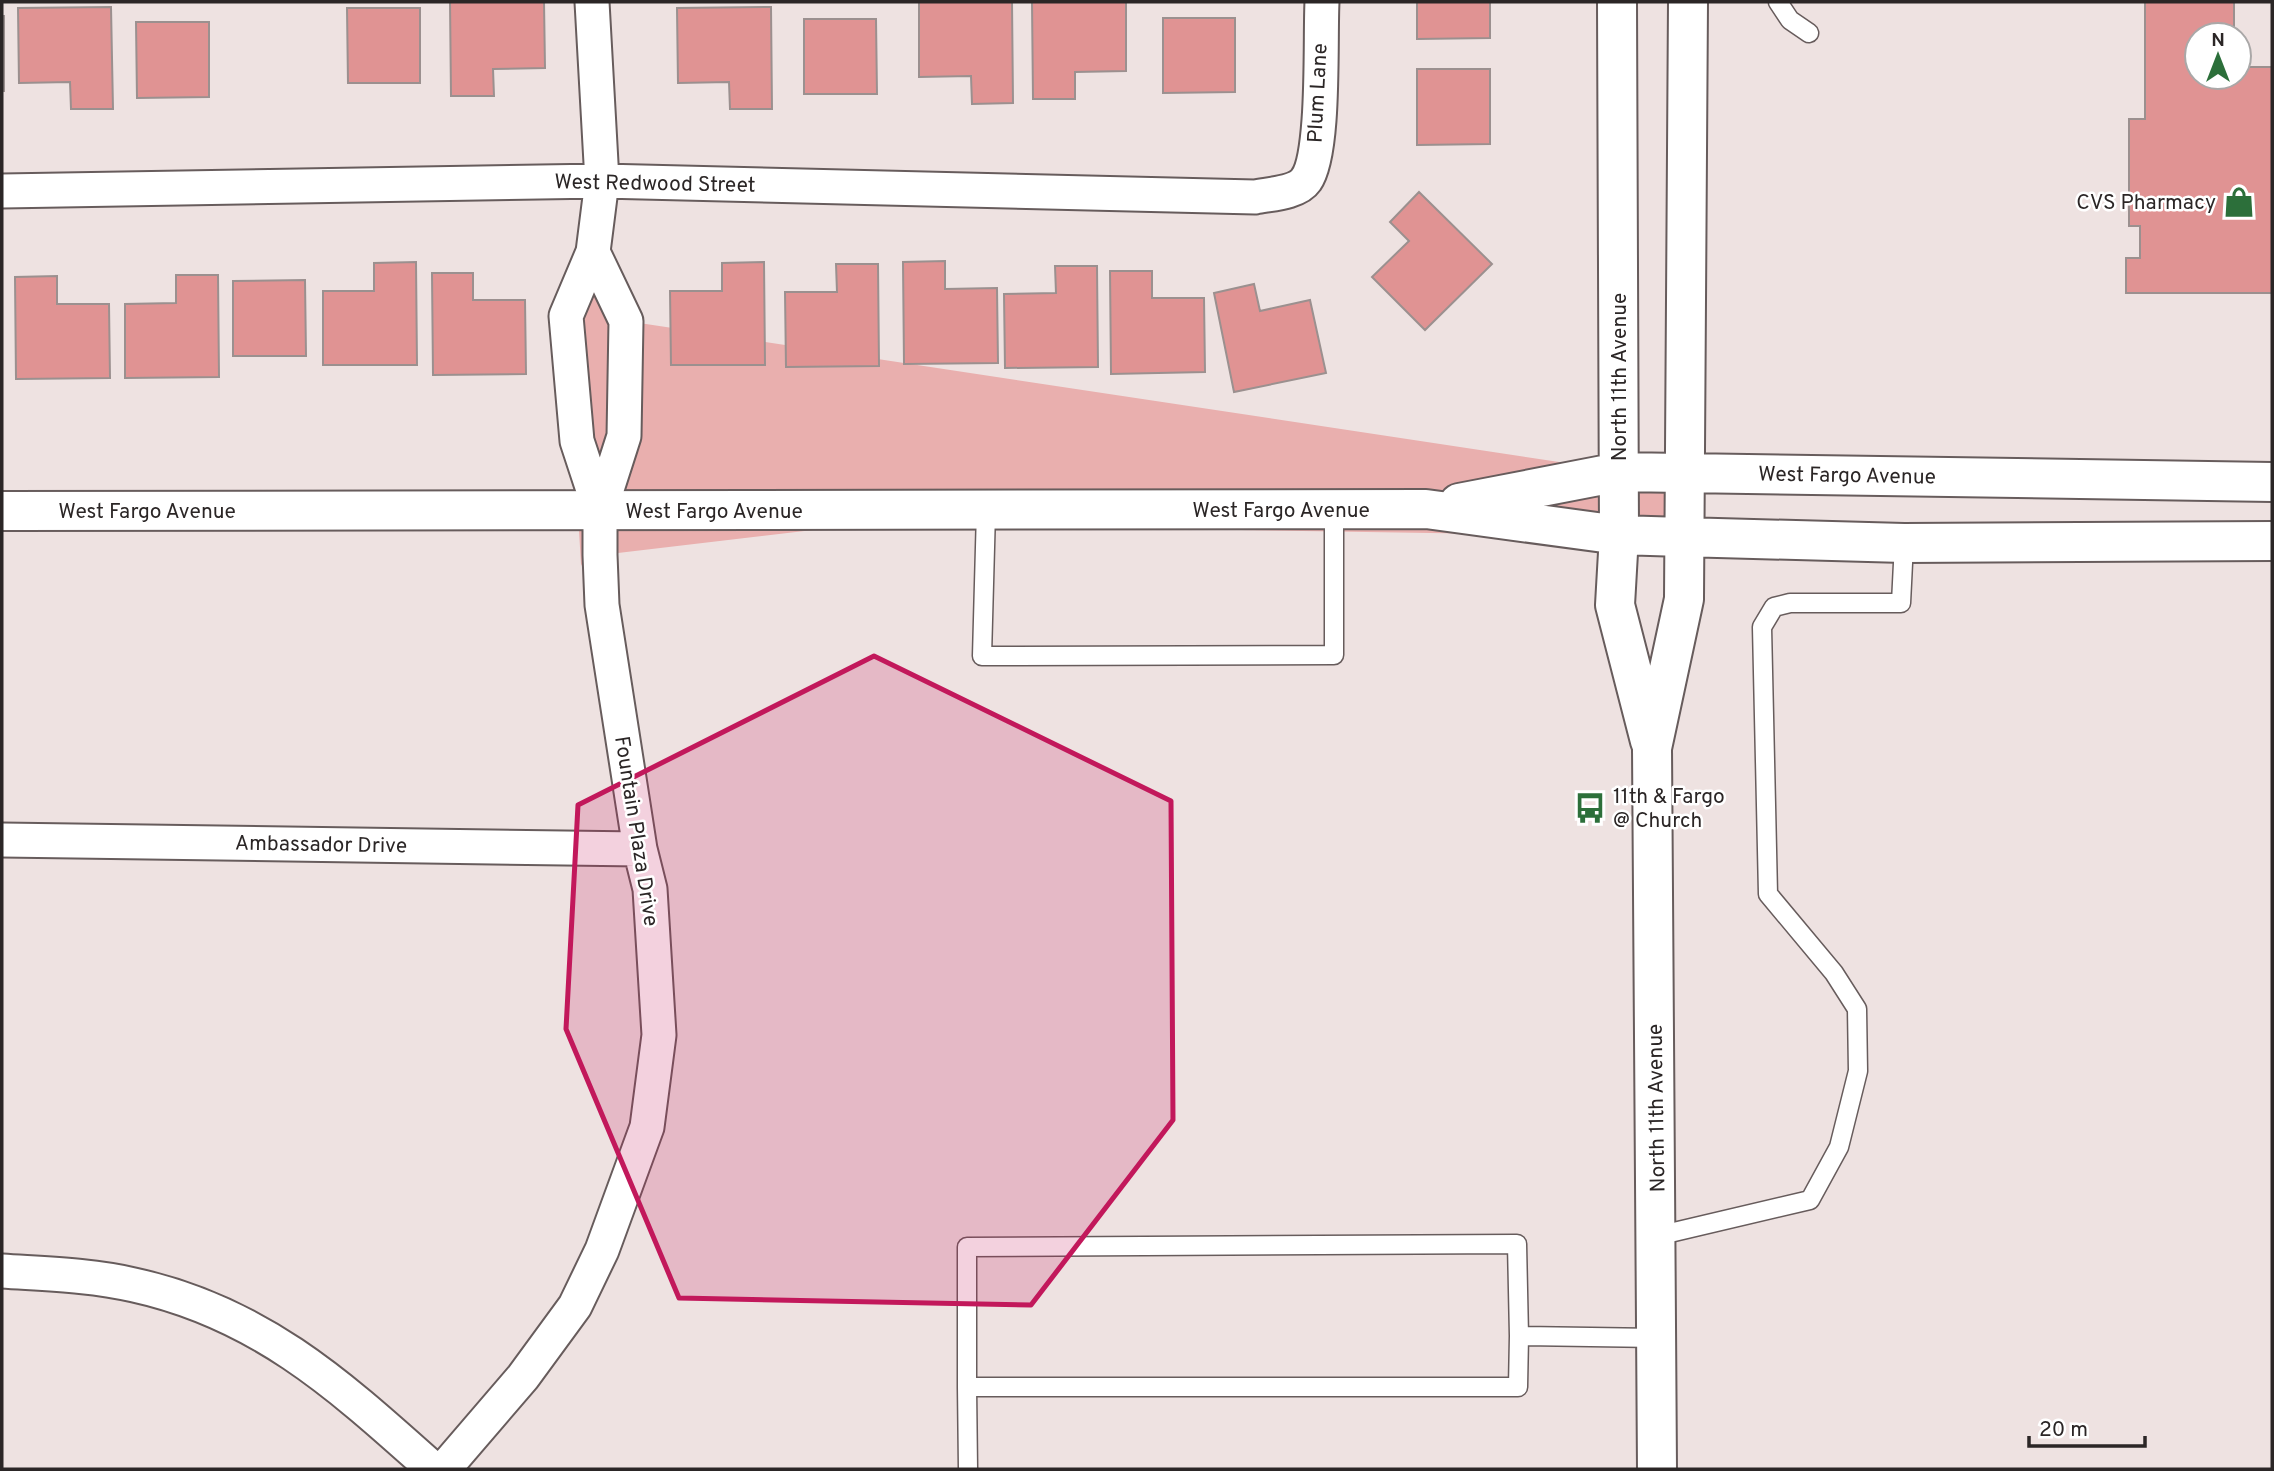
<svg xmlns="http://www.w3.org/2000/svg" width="2274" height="1471" viewBox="0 0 2274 1471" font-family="Overpass,sans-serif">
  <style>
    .green { fill: #e9afae }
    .building { fill: #e09393; stroke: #9b908f; stroke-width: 2 }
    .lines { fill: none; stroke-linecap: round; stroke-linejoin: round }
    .service-casing { stroke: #675c5c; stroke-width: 21 }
    .minor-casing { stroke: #675c5c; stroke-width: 37 }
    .secondary-casing { stroke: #675c5c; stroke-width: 42 }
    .service { stroke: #fff; stroke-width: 18 }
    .minor { stroke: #fff; stroke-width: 33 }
    .secondary { stroke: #fff; stroke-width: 38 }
    .marked { fill: #c2185b; fill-opacity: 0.2; stroke: #c2185b; stroke-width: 5; stroke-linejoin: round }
    .labels { text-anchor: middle; stroke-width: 5; stroke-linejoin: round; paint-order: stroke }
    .street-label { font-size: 21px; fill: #2b2626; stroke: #fff }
    .poi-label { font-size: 21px; fill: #2b2626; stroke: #fff; text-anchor: end }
  </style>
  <rect width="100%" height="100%" fill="#eee2e1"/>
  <path class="green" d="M593,252L626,321L1619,471L1684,473L1682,537L864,524L601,555L602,605L581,564L566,316Z"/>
  <path class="building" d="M450,2H544L545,68L493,69L494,96H451Z
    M919,2H1012L1013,103L972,104L971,76L919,77Z
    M1032,2H1126V71L1075,72V99H1033Z
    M1417,2H1490V38L1417,39Z
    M2145,2H2234V35H2197V77H2239V67H2272V293H2126V258H2140V226H2129V119H2145Z
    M111,7L113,109H71L70,82L19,83L18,8Z
    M771,7L772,109H730L729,82L678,83L677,8Z
    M347,8H420V83H348Z
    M2,16H4V91H2Z
    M1163,18H1235V92L1163,93Z
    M804,19H876L877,94H804Z
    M136,22H209V97L137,98Z
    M1417,69H1490V144L1417,145Z
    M1419,192L1492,264L1425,330L1372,277L1409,241L1390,222Z
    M945,261V289L997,288L998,363L904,364L903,262Z
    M416,262L417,365H323V291H374V263Z
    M764,262L765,365H671L670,291H722V263Z
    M836,264H878L879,366L786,367L785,292H837Z
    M1055,266H1097L1098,367L1005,368L1004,294L1056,293Z
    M1110,271H1152V298H1204L1205,372L1111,374Z
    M432,273H473V300H525L526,374L433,375Z
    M176,275H218L219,377L125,378V304L176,303Z
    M57,276V304H109L110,378L16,379L15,277Z
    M305,280L306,356H233V281Z
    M1254,284L1260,311L1310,300L1326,373L1234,392L1214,293Z"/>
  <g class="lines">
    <defs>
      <path id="service" d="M1778,2L1790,20L1809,33
        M986,511L982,656L1334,655V509
        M1657,1236L1810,1200L1839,1147L1858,1071L1857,1009L1834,973L1768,894L1762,627L1774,607L1790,603H1901L1904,543
        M1519,1336L1518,1387H967V1247L1517,1244L1519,1336L1657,1338
        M967,1387L968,1469"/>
      <path id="minor" d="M592,2L602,181L593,252L566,316L577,441L600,511
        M2,191L602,181L1255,197C1270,194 1297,193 1306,180C1325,154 1320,38 1322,2
        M2,840L640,849
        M2,1271C46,1274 91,1275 134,1285C261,1313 340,1386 433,1469
        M444,1469L523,1377L575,1306L602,1250L647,1127L659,1035L650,889L640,849L602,605L600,555V511L624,436L626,321L593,252"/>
      <path id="secondary" d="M1617,2L1619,535L1615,605L1650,741
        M1459,503L1619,472L2272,482
        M2,511L1426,509L1619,535L1682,537L1904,543L2272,541
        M1657,1469L1652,748L1684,599L1688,2"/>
    </defs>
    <use href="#service" class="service-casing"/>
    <use href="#minor" class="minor-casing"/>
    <use href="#secondary" class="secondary-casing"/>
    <use href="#service" class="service"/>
    <use href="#minor" class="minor"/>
    <use href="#secondary" class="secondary"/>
  </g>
  <path class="marked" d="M874,656L1171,801L1173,1120L1031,1305L679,1298L566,1029L578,805Z"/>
  <defs>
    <symbol id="shop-bare" viewBox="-9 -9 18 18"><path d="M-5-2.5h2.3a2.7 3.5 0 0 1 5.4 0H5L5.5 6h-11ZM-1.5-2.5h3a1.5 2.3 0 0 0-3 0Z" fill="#2c6f3a" stroke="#fff" stroke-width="2.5" paint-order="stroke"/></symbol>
    <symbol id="bus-bare" viewBox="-9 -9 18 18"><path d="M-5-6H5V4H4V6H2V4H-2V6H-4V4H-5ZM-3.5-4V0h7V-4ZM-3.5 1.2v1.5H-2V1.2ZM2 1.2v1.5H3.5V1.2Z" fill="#2c6f3a" stroke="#fff" stroke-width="2.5" paint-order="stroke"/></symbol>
  </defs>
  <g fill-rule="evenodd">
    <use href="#shop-bare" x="2217" y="180" width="44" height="44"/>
    <use href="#bus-bare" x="1568" y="786" width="44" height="44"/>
  </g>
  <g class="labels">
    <g class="street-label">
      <text transform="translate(1317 93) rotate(-87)" y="7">Plum Lane</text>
      <text transform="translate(655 183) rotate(1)" y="7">West Redwood Street</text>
      <text transform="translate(1619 377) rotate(-90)" y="7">North 11th Avenue</text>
      <text transform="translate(1847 475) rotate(1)" y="7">West Fargo Avenue</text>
      <text x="1281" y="517">West Fargo Avenue</text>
      <text x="147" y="518">West Fargo Avenue</text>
      <text x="714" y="518">West Fargo Avenue</text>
      <text transform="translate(637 831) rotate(81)" y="7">Fountain Plaza Drive</text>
      <text transform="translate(321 844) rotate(1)" y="7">Ambassador Drive</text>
      <text transform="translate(1656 1108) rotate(-91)" y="7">North 11th Avenue</text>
    </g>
    <g class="poi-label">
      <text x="2216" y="209">CVS Pharmacy</text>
      <text x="1613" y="803" text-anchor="start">11th &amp; Fargo<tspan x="1613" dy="24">@ Church</tspan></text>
    </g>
  </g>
  <rect width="2274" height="1471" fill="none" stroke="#2b2626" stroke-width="7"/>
  <g transform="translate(2218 56)"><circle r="33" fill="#ffffff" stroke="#aaa8a8" stroke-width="2"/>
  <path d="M0-5L12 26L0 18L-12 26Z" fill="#2c6f3a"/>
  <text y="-10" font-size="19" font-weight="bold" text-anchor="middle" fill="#2b2626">N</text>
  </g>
  <path d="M2029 1436v10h116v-10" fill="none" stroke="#2b2626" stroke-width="3.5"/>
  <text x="2039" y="1436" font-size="21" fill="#2b2626" stroke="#ffffff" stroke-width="5" paint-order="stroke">20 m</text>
</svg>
